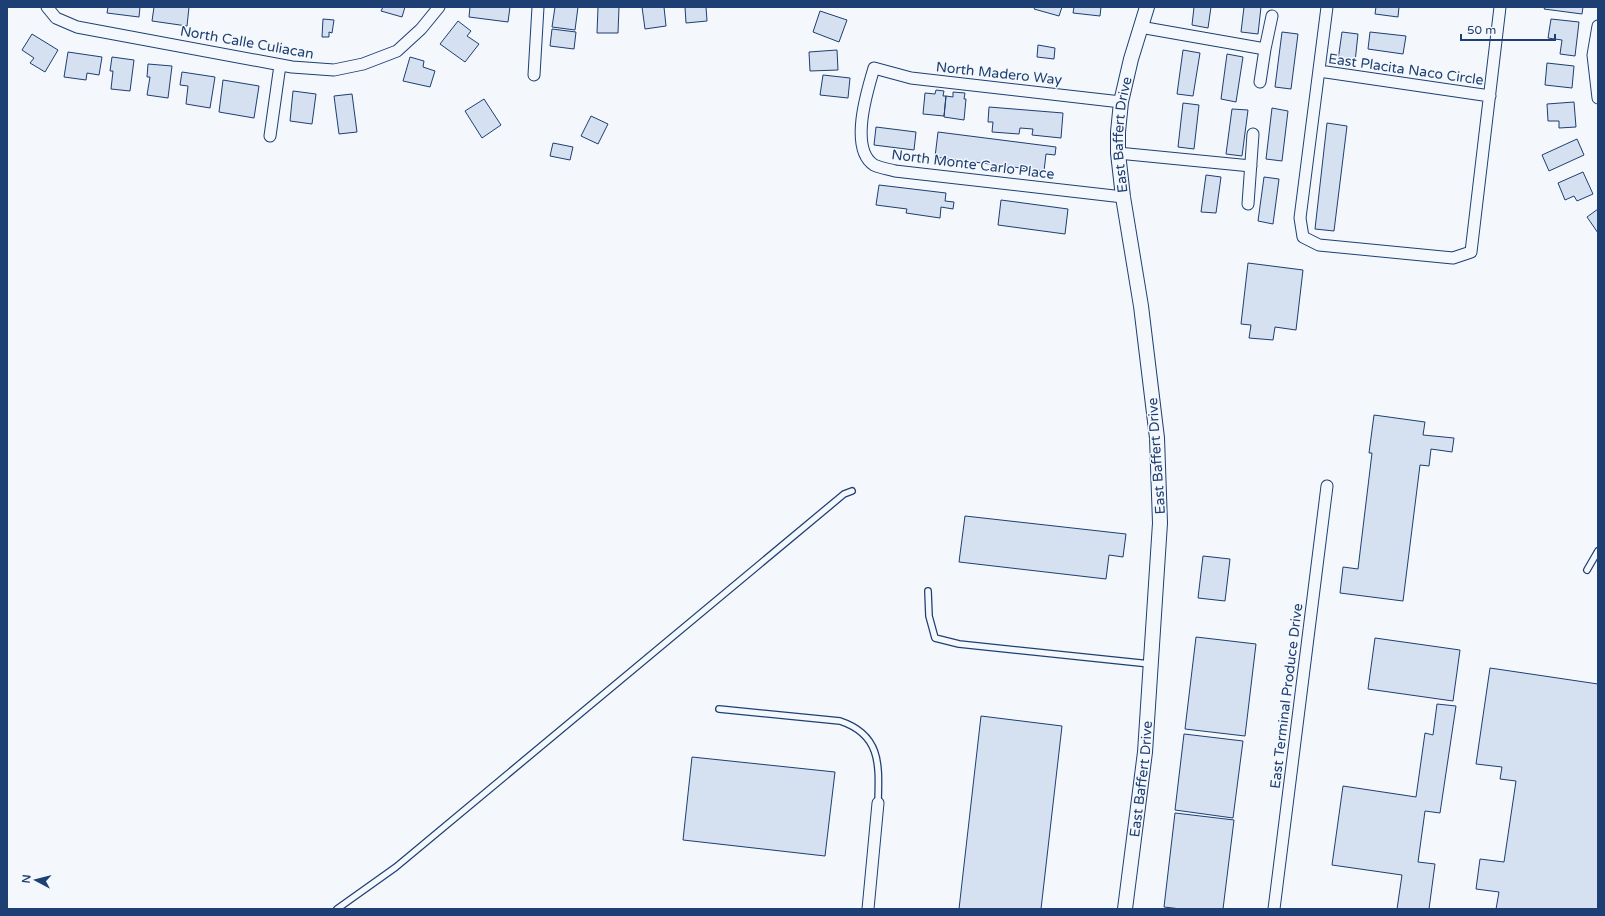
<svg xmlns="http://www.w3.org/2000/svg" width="1605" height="916" viewBox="0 0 1605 916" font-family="'Varela Round',sans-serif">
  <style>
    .building { fill: #d5e0f0; stroke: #1d3f73 }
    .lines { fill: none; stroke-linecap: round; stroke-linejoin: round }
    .service-casing { stroke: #1d3f73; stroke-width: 8 }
    .minor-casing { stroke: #1d3f73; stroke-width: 13 }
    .tertiary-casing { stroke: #1d3f73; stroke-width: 16 }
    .service { stroke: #f4f7fb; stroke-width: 5.5 }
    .minor { stroke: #f4f7fb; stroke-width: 11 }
    .tertiary { stroke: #f4f7fb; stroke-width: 14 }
    .labels { text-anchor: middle; stroke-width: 3; stroke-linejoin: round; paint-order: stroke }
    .street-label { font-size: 14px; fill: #1d3f73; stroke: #f4f7fb }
  </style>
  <rect width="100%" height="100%" fill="#f4f7fb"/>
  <path class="building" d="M108,7H140L139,17L107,13Z
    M154,7H189L187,26L152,21Z
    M383,7H405L402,17L381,11Z
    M470,7H510L508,22L469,17Z
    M555,7H578L575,30L552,27Z
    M598,7H619L618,33H597Z
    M642,7H664L666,26L645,29Z
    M685,7H706L707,21L686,23Z
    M1035,7H1062L1059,16L1034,9Z
    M1074,7H1101L1100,16L1073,13Z
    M1194,7H1211L1208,28L1192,25Z
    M1244,7H1261L1258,34L1241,32Z
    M1376,7H1399L1398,17L1375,14Z
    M1545,7H1583L1582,14L1544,9Z
    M820,11L847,20L839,42L813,32Z
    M323,19L334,20L332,33L329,32V37H322Z
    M1551,19L1579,22L1575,56L1560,54L1562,40L1548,38Z
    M458,21L471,31L467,36L479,44L465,62L440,44Z
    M552,29L576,32L574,49L550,46Z
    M1282,32L1298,34L1291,89L1275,87Z
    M1342,32L1358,34L1355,62L1338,60Z
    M1370,32L1406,36L1403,54L1368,49Z
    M32,34L58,50L45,72L30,63L34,58L22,50Z
    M1038,45L1055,48L1054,59L1037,57Z
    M837,50L838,70L810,71L809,52Z
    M1183,50L1200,53L1193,96L1177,94Z
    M68,52L102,57L99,75L87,73L86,80L64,77Z
    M1227,54L1243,57L1236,102L1221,99Z
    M112,57L134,60L130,91L111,89L113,71H110Z
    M410,57L424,61L423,67L435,71L430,87L403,81Z
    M1547,63L1574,66L1572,88L1545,85Z
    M148,64L172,66L168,98L147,95L150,77H147Z
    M182,72L215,77L210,108L186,104L188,86L180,85Z
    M823,75L850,78L848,98L820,95Z
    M223,80L259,86L254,118L219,112Z
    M936,90L944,91L943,96H946L944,116L923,114L925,93L935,94Z
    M293,91L316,94L312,124L290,121Z
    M953,92L965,93L964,99H966L964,120L944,117L946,96L953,97Z
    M352,94L357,132L339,134L334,96Z
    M484,99L501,125L482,138L465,111Z
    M1574,102L1576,127L1559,128V121H1548L1547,104Z
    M1183,103L1199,105L1194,149L1178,147Z
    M989,107L1063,113L1061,138L1032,135L1033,129L1020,128L1019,134L992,132L993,122H988Z
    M1272,108L1288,111L1282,161L1266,159Z
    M1232,109L1248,110L1242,156L1226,154Z
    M591,116L608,124L598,144L581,136Z
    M1327,123L1347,126L1334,231L1315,229Z
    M876,127L916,132L914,150L874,145Z
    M938,132L1056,147L1055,155L1046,154L1044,171L935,157Z
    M1577,139L1584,155L1549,171L1542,155Z
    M553,143L573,147L570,160L550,156Z
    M1583,172L1593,194L1577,201L1574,196L1565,200L1558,183Z
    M1206,175L1221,177L1216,213L1201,212Z
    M1264,177L1279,179L1273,224L1258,221Z
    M879,185L946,193L945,201L954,202L953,209L941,207L940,218L906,213L907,209L876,205Z
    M1001,200L1068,209L1065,234L998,225Z
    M1598,209V233L1587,217Z
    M1248,263L1303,270L1296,330L1275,327L1273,340L1249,338L1251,325L1241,324Z
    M1374,415L1425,422L1423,435L1454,438L1452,452L1431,449L1429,466L1420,465L1403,601L1340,593L1343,567L1358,569L1372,453H1369Z
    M965,516L1126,534L1123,557L1109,555L1106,579L959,562Z
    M1203,556L1230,559L1225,601L1198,598Z
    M1196,637L1256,644L1245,736L1185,729Z
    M1375,638L1460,650L1453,701L1368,689Z
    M1490,668L1598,684V909H1496L1499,892L1476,889L1480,859L1504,862L1516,781L1500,779L1502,767L1476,764Z
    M1437,704L1456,706L1440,813L1425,811L1418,862L1435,864L1429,909H1397L1402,875L1332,865L1343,786L1416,797L1425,733L1433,735Z
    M981,716L1062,726L1041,909H959Z
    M1184,734L1243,741L1233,818L1175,810Z
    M692,757L835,772L825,856L683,840Z
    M1175,813L1234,820L1223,909H1181L1164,907Z"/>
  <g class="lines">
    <defs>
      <path id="service" d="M1587,570L1598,551
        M928,591L929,616L935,638L959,644L1150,664
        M719,709L840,721C882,735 879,766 878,803
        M337,909L396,867L844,494L852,491"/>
      <path id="minor" d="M47,7L56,18L77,27L292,67L334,70L363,64L397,51L421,29L439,7
        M1327,7L1300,218L1303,237L1319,245L1453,258L1471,252L1500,7
        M1598,26L1593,55L1598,98
        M1140,27L1265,49
        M1319,71L1490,96
        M534,75L538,7
        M1260,82L1265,49L1272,16
        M1121,102L911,78L874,68C867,91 849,149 874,165C880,168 888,169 895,171L1123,197
        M270,136L280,65
        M1118,153L1251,166
        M1248,204L1253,134
        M868,909L878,803
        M1274,909L1327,486"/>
      <g id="tertiary">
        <path id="s1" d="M1125,909L1145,752L1160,523L1157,438L1141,306L1123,197L1118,153V132L1121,102L1131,59L1147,7"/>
      </g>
    </defs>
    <use href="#service" class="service-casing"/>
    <use href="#minor" class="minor-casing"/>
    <use href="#tertiary" class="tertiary-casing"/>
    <use href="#service" class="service"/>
    <use href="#minor" class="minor"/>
    <use href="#tertiary" class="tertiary"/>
  </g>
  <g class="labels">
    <g class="street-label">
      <text transform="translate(247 42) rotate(10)" y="5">North Calle Culiacan</text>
      <text transform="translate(1406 69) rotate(8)" y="5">East Placita Naco Circle</text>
      <text transform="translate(999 73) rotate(6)" y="5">North Madero Way</text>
      <text dy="5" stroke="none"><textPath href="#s1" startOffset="779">East Baffert Drive</textPath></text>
      <text transform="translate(973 164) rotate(7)" y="5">North Monte Carlo Place</text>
      <text transform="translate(1156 456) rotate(-94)" y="5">East Baffert Drive</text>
      <text transform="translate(1286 696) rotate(-83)" y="5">East Terminal Produce Drive</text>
      <text dy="5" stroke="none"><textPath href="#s1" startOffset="131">East Baffert Drive</textPath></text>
    </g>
  </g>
  <rect width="1605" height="916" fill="none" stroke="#1d3f73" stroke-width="16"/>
  <g transform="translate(36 880) rotate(277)" stroke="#f4f7fb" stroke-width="3" paint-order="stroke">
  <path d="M0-3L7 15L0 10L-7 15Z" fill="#1d3f73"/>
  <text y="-6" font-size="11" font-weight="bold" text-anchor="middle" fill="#1d3f73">N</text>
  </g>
  <path d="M1461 34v6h94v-6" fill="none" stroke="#1d3f73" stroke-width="2"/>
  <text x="1467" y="34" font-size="12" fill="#1d3f73" stroke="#f4f7fb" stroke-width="3" paint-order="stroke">50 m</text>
</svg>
